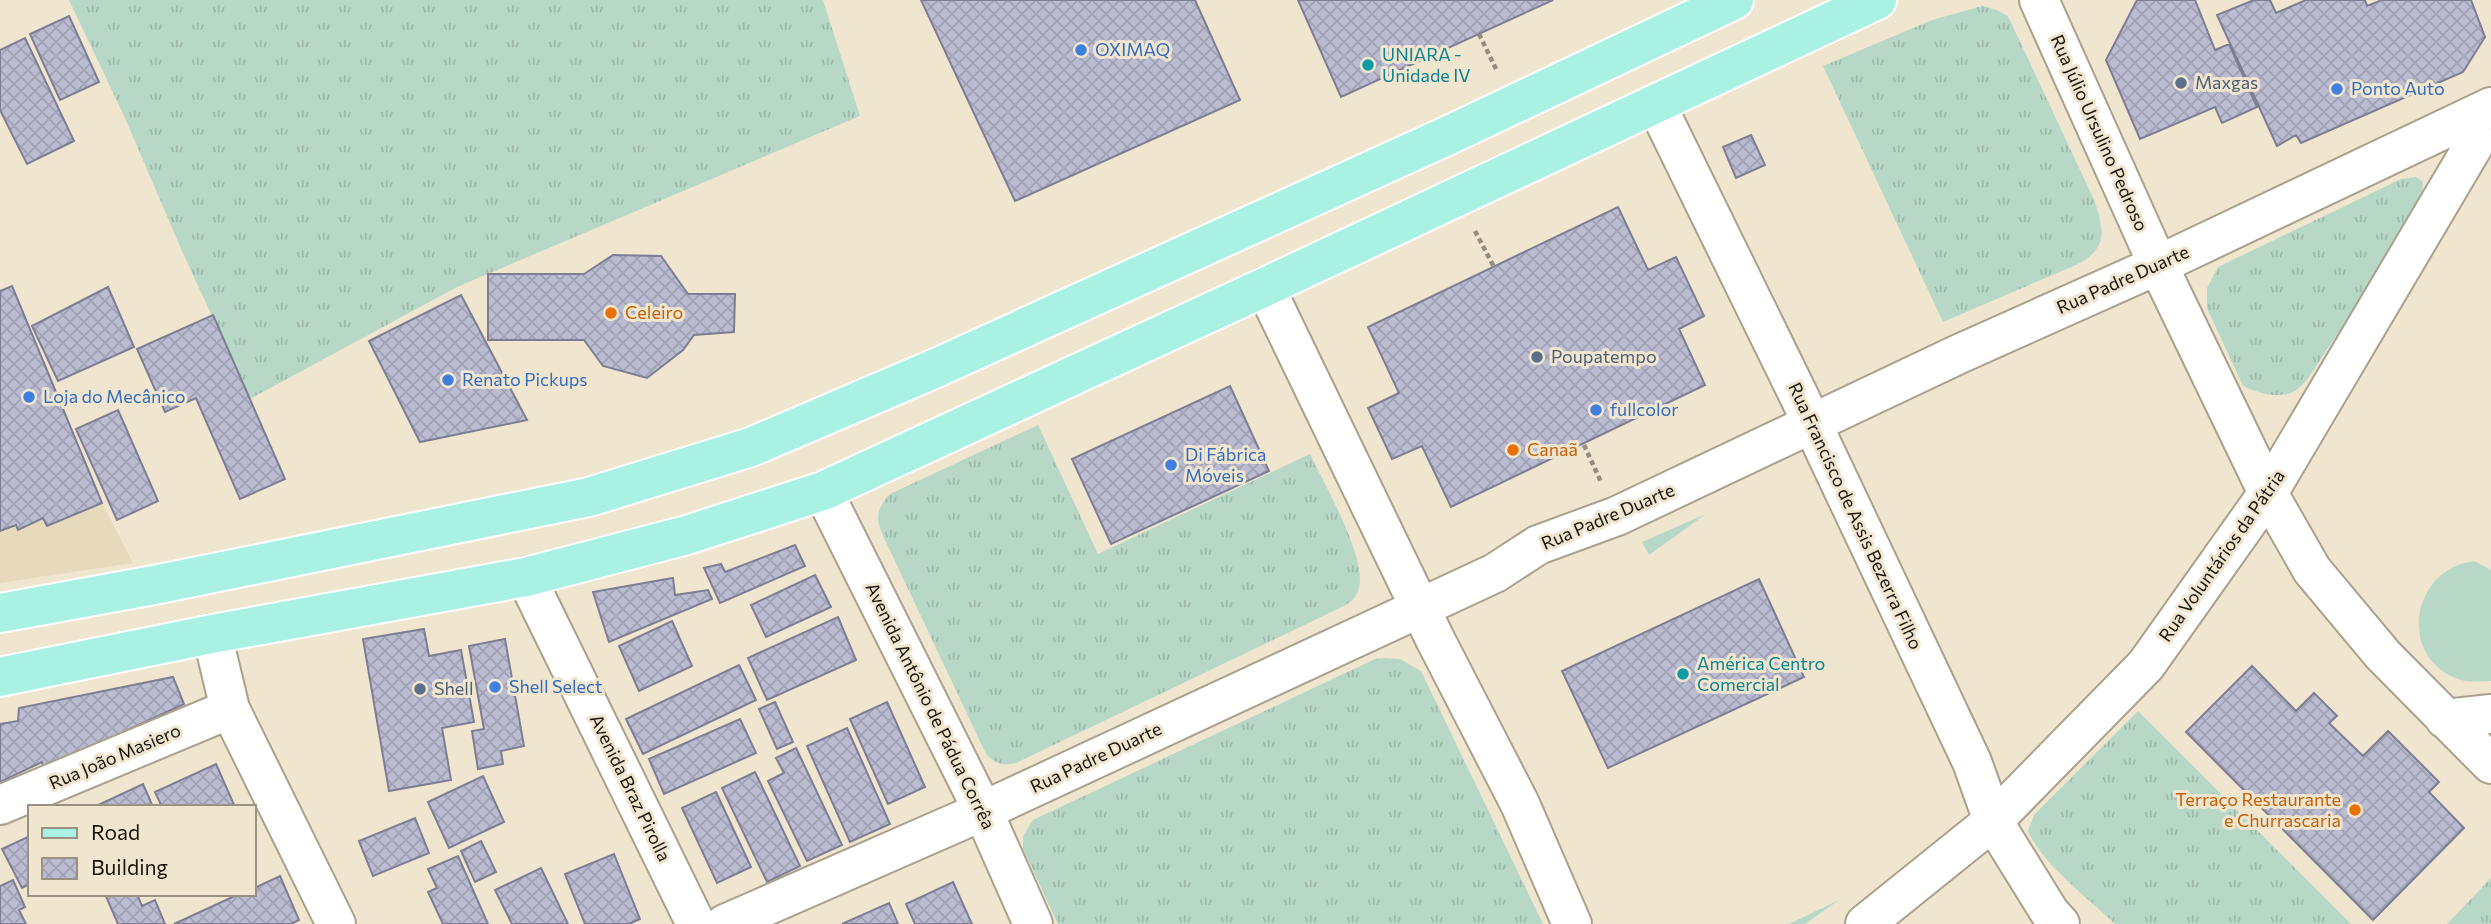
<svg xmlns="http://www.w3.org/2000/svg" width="2491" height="924" viewBox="0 0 2491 924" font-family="Commissioner,sans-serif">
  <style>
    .built { fill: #e6d9bc }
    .grass { fill: url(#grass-tufts) }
    .garden { fill: #b7d8c6 }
    .building { fill: url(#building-cross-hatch); stroke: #7d7e93; stroke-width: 2 }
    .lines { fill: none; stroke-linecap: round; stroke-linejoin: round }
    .minor-casing { stroke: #aaa18c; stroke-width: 42 }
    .major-casing { stroke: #fff; stroke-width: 42 }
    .path { stroke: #948d7d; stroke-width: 4.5; stroke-dasharray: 5 3.5; stroke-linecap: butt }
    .minor { stroke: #fff; stroke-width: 38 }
    .major { stroke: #a8f1e3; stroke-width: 38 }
    .shop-dot { fill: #3f7fe0; stroke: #f0e6d0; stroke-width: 2.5 }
    .culture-dot { fill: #0f9aa8; stroke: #f0e6d0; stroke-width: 2.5 }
    .service-dot { fill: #5c6f8a; stroke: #f0e6d0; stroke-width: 2.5 }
    .food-dot { fill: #e8710a; stroke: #f0e6d0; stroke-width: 2.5 }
    .labels { text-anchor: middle; stroke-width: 6; stroke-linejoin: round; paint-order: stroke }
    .shop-label { font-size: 18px; fill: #366cbe; stroke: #f0e6d0; text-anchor: start }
    .culture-label { font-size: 18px; fill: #0d838f; stroke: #f0e6d0; text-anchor: start }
    .service-label { font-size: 18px; fill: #4e5e75; stroke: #f0e6d0; text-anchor: start }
    .street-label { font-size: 18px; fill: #17140c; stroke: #f0e6d0 }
    .food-label { font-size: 18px; fill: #c56008; stroke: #f0e6d0; text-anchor: start }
  </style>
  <defs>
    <pattern id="grass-tufts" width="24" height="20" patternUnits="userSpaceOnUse" patternTransform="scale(1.75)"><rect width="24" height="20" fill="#b7d8c6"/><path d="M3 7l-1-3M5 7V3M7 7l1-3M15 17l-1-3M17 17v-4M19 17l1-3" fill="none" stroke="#9db8a9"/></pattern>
    <pattern id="building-cross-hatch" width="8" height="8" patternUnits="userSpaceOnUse" patternTransform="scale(1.75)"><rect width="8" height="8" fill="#bbbcd2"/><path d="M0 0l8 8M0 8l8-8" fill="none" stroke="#a0a1b3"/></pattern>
  </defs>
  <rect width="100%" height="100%" fill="#f0e6d0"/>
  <path class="built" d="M12,286L102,503L133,563L0,583V291Z"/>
  <path class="grass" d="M69,0H823L860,116L457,287L250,399L182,251L125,118Z
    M1982,6L1997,10L2008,16L2095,202C2104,232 2108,249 2076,265L1943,322L1823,66L1932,20Z
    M2416,177L2423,182L2422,195C2389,249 2358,305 2322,357C2315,368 2306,384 2295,391C2278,400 2259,393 2243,386L2207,308V288L2218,267L2401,179Z
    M1038,425L1098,554L1310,454C1324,484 1367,557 1359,588C1357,597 1353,600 1346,605L1016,763C1002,766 996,764 986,754L885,540C876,520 874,511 890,494Z
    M1383,658L1400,659L1421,671L1543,924H1058L1023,849V836L1033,820L1375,659Z
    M2138,711L2351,924H2115C2088,898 2043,865 2028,831L2034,815Z
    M2491,878V924H2447Z"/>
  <path class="garden" d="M1706,514L1649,555L1642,542Z
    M2474,561L2491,570V681C2480,681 2469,683 2458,679C2397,657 2411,569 2474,561Z
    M1839,900L1805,924H1789Z"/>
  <path class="building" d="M921,0H1195L1240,100L1015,201Z
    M1298,0H1553L1341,97Z
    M2137,0H2195L2215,50L2229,44L2257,107L2222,123L2215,107L2140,139L2106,60Z
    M2254,0H2270L2276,13L2306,0H2365L2367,6L2382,0H2471L2485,37L2463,72L2301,143L2296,135L2277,146L2217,15Z
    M69,16L99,82L60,100L30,34Z
    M25,38L74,141L27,164L0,110V50Z
    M1751,135L1765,165L1736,178L1723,147Z
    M1618,207L1648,270L1676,257L1704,316L1679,329L1705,385L1451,507L1422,446L1392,459L1368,408L1399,393L1368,327Z
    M613,255L661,256L688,294H735L734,332L694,335L683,350L647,378L603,366L584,340H488V274H584Z
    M12,286L102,503L47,526L43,518L18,530L16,525L0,531V291Z
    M108,287L134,347L58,381L32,326Z
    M461,295L527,420L420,442L369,341Z
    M213,315L285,479L240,499L196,398L165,412L137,349Z
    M1230,386L1269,471L1111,544L1072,459Z
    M118,410L158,501L117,520L76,429Z
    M795,545L805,566L720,603L704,568L721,564L725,572Z
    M815,575L831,607L766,637L751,605Z
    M673,578L675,595L708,590L712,599L609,642L593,592Z
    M1759,579L1804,677L1608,768L1562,671Z
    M838,617L856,660L767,700L748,658Z
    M672,621L692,666L639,691L619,646Z
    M424,629L429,656L461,650L474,722L442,728L451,780L389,791L363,639Z
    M505,639L524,746L501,751L503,764L478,769L472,731L484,729L469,646Z
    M739,665L756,700L643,754L626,719Z
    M2252,666L2296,711L2314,693L2337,716L2329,723L2363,756L2388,731L2439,782L2429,792L2464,828L2373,920L2186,732Z
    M173,677L184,704L44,769L42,762L0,782V724L18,721L19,708Z
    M775,702L793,742L777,749L759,709Z
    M887,702L925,787L888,804L850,719Z
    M740,719L756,753L664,794L649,759Z
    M847,728L890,824L850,842L807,746Z
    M796,748L842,845L807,861L768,781L784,773L776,758Z
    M216,764L235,807H162L155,792Z
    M755,772L800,866L767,882L722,788Z
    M483,776L504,822L449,848L428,802Z
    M143,784L153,807H94Z
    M716,792L751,867L717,883L682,808Z
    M415,818L429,853L373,876L359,841Z
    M30,836V884L22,888L2,849Z
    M481,841L496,872L475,882L461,851Z
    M614,854L640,919L629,924H585L565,874Z
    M458,856L488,924H443L428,892L437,888L428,869Z
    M541,868L568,924H512L495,890Z
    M280,876L299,920L291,924H174L239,894H254V888Z
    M13,880L25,907L19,910L26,924H0V886Z
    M953,882L972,924H915L906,904Z
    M105,894H137L142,906L155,900L165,924H118Z
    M889,903L898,924H842Z"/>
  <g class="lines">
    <defs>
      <path id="minor" d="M2039,0L2158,265L2268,493L2312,570L2383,655L2491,764
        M1656,104L1799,396L1972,762L1993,821L2050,913L2060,924
        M1265,287L1435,639L1520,804L1572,924
        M823,491L983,811L1033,924
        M526,577L696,924
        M212,634L230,709L336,924
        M2445,719L2491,714
        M0,805L230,709
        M725,924L983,811L1495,573L1538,545L1617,516L1959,354L2158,265L2491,107
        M1865,924L1993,821L2146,665L2268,493L2491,116"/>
      <path id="major" d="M0,613L154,585L589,497L751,447L936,368L1449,135L1734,0
        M0,677L212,634L526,577L687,535L823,491L1265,287L1877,0"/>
    </defs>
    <use href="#minor" class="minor-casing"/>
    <use href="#major" class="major-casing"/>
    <path class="path" d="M1479,34L1497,71
      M1475,231L1494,267
      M1584,445L1601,482"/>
    <use href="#minor" class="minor"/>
    <use href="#major" class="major"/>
  </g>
  <g class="shop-dot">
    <circle cx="1081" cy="50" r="7"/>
    <circle cx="2337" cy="89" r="7"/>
    <circle cx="448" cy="380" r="7"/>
    <circle cx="29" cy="397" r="7"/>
    <circle cx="1596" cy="410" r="7"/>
    <circle cx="1171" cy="465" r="7"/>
    <circle cx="495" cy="687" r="7"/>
  </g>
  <g class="culture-dot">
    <circle cx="1368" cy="65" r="7"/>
    <circle cx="1683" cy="674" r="7"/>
  </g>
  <g class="service-dot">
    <circle cx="2181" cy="83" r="7"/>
    <circle cx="1537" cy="357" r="7"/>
    <circle cx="420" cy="689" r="7"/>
  </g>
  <g class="food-dot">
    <circle cx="611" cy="313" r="7"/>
    <circle cx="1513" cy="450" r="7"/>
    <circle cx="2355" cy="810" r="7"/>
  </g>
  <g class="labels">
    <g class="shop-label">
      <text x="1095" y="56">OXIMAQ</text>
      <text x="2351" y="95">Ponto Auto</text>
      <text x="462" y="386">Renato Pickups</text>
      <text x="43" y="403">Loja do Mecânico</text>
      <text x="1610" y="416">fullcolor</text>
      <text x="1185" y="461">Di Fábrica<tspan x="1185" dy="21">Móveis</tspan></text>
      <text x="509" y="693">Shell Select</text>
    </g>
    <g class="culture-label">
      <text x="1382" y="61">UNIARA -<tspan x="1382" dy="21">Unidade IV</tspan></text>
      <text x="1697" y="670">América Centro<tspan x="1697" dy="21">Comercial</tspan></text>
    </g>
    <g class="service-label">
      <text x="2195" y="89">Maxgas</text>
      <text x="1551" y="363">Poupatempo</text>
      <text x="434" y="695">Shell</text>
    </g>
    <g class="street-label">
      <text transform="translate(2099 133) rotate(66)" y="6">Rua Júlio Ursulino Pedroso</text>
      <text transform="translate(2123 280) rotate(-24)" y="6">Rua Padre Duarte</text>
      <text transform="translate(1855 516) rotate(65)" y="6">Rua Francisco de Assis Bezerra Filho</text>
      <text transform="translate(1608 517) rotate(-23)" y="6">Rua Padre Duarte</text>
      <text transform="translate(2222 556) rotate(-55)" y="6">Rua Voluntários da Pátria</text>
      <text transform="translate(930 706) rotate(64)" y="6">Avenida Antônio de Pádua Corrêa</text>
      <text transform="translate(115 757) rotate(-23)" y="6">Rua João Masiero</text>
      <text transform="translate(1096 758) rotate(-25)" y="6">Rua Padre Duarte</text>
      <text transform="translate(630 788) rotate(64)" y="6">Avenida Braz Pirolla</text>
    </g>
    <g class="food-label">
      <text x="625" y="319">Celeiro</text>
      <text x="1527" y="456">Canaã</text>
      <text x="2341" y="806" text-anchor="end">Terraço Restaurante<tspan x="2341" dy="21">e Churrascaria</tspan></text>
    </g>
  </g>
  <rect x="28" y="805" width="228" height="91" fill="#f0e6d0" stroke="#999282" stroke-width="2"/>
  <rect x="42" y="828" width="35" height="10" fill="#a8f1e3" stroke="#999282" stroke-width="2"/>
  <text x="91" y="840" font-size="21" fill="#17140c">Road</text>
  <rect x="42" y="858" width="35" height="21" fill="url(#building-cross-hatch)" stroke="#999282" stroke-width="2"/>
  <text x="91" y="875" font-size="21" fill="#17140c">Building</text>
</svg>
